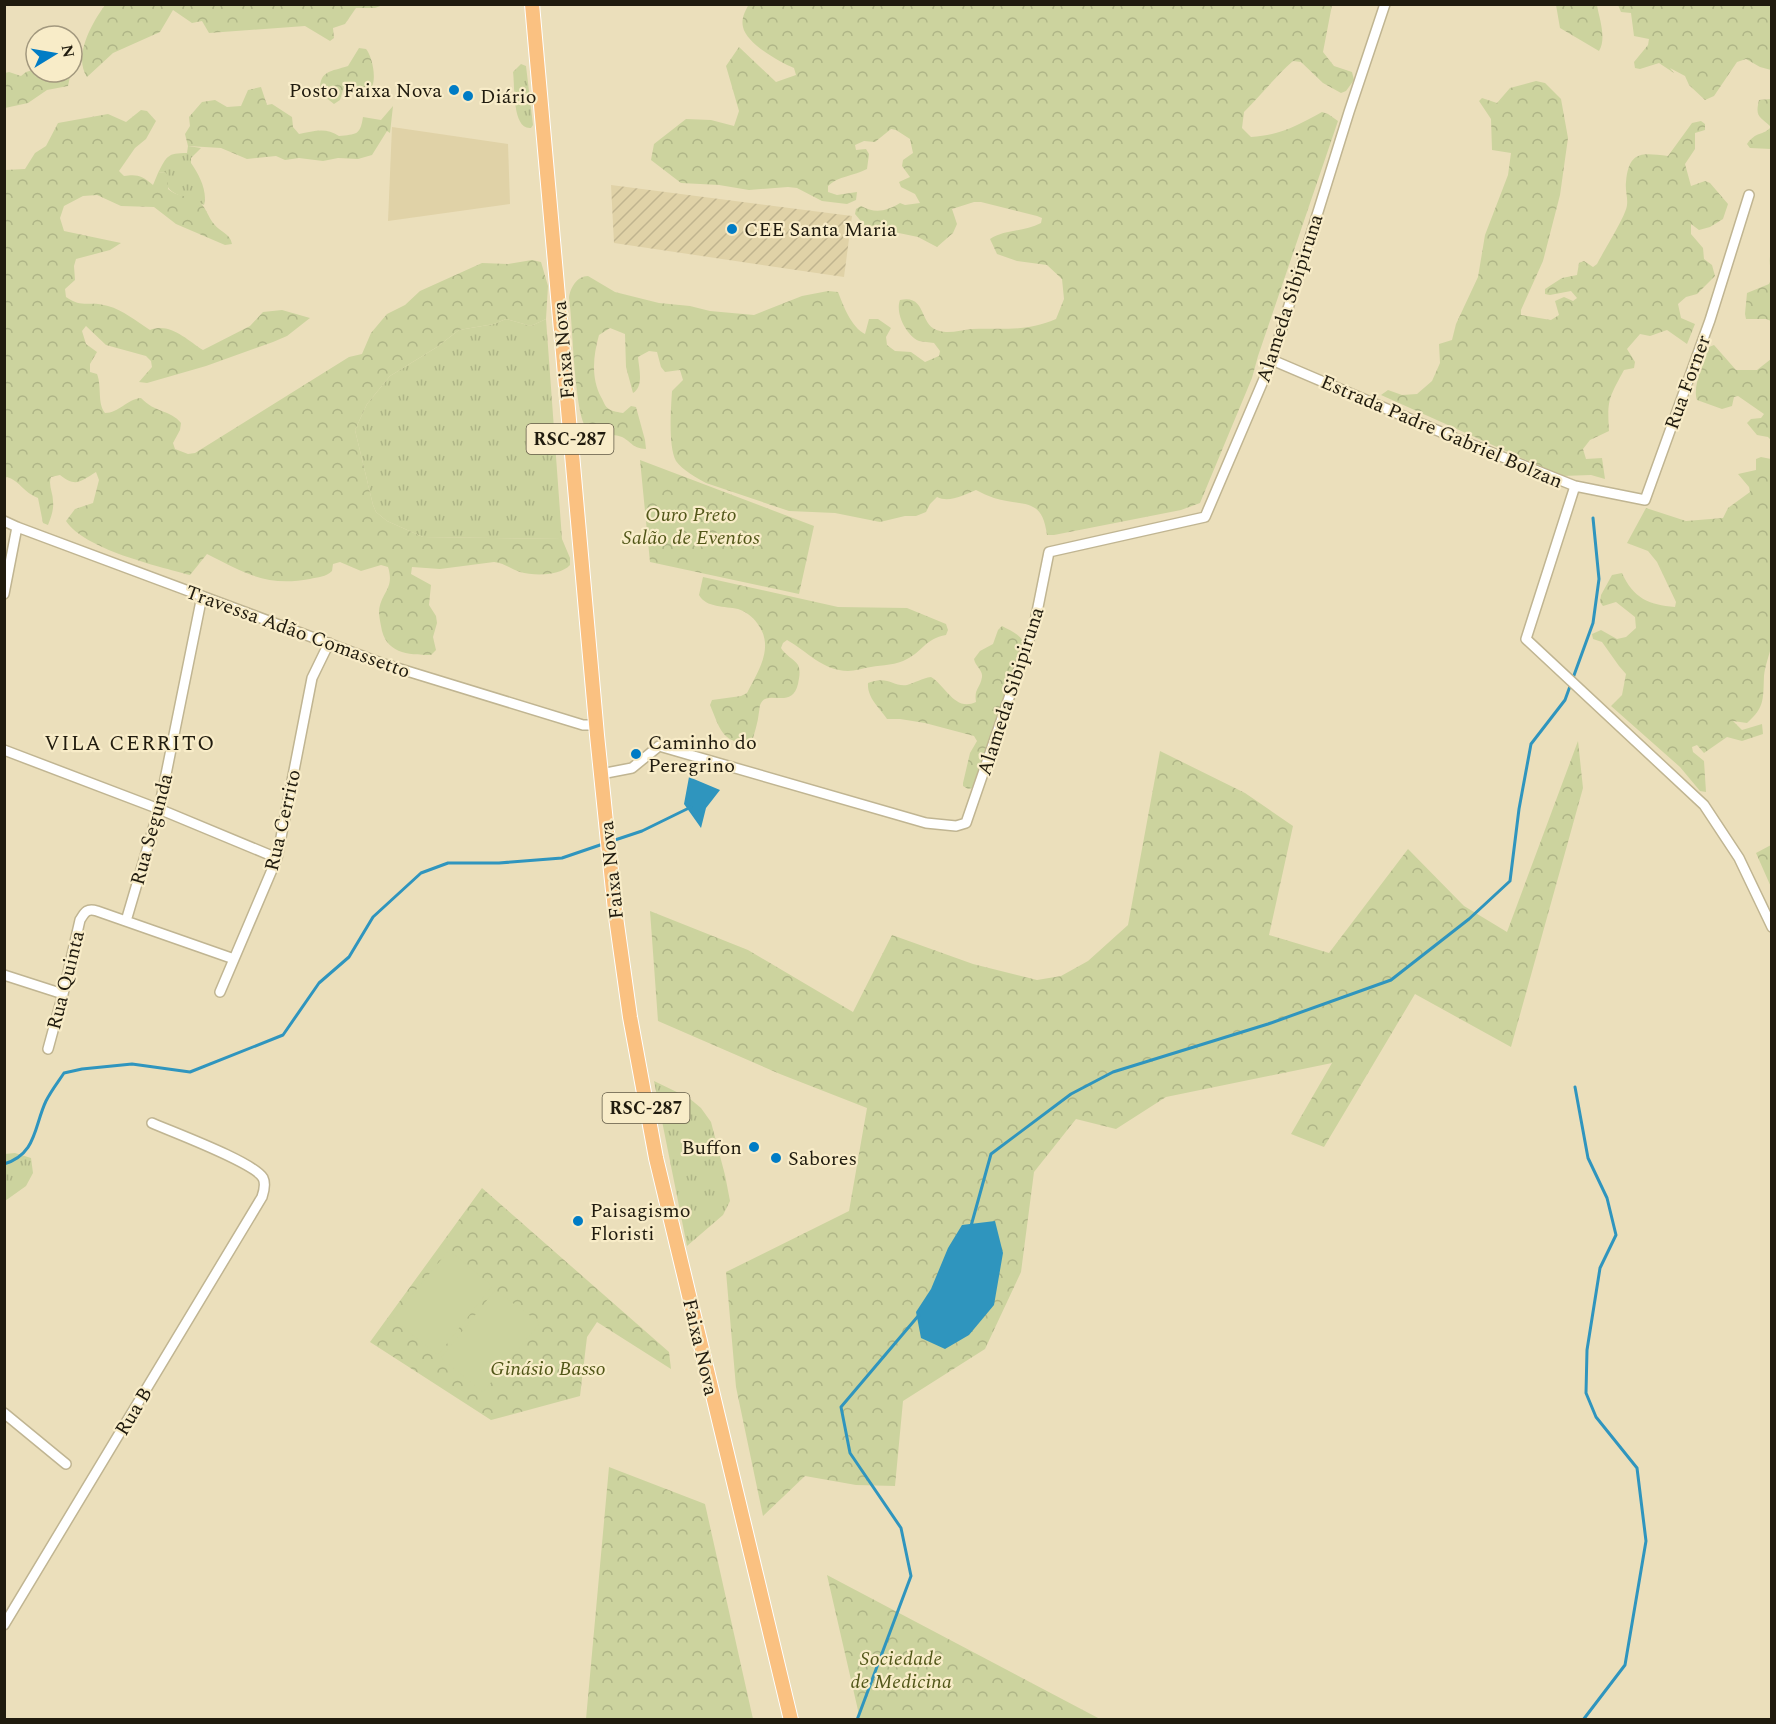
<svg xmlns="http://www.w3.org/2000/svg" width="1776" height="1724" viewBox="0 0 1776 1724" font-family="Spectral,serif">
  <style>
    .built { fill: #e0d2a7 }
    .industrial { fill: url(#industrial-furrows) }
    .grass { fill: url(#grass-tufts) }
    .forest { fill: url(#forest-crowns) }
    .pitch { fill: #ccd39e }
    .water { fill: #2f95be }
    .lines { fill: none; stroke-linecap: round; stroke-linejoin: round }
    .stream { stroke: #2f95be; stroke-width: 3 }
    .minor-casing { stroke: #c0b592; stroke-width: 12 }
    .highway-casing { stroke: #fff; stroke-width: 16 }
    .minor { stroke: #fff; stroke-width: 9 }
    .highway { stroke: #fac181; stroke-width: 14 }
    .poi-dot { fill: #007cc5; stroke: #f8ecc8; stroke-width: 2 }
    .labels { text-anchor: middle; stroke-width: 4.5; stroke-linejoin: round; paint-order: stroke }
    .shield { fill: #f8ecc8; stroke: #615a46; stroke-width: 1.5 }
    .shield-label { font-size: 18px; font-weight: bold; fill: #201b0e }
    .poi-label { font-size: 20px; fill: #201b0e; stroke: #f8ecc8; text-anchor: start }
    .street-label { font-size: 20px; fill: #201b0e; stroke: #f8ecc8 }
    .park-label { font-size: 20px; font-style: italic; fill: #515618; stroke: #f8ecc8 }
    .neighbourhood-label { font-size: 21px; letter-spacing: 1.5px; fill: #201b0e; stroke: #f8ecc8 }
  </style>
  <defs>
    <pattern id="industrial-furrows" width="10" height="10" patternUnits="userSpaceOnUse" patternTransform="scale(1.5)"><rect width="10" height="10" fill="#e0d2a7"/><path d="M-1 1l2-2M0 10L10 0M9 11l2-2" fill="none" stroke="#c0b48f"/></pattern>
    <pattern id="grass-tufts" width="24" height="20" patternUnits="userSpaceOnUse" patternTransform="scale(1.5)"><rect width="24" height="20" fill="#ccd39e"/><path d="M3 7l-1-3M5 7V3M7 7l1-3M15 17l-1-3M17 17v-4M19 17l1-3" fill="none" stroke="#afb587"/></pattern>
    <pattern id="forest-crowns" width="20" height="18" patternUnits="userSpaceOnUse" patternTransform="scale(1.5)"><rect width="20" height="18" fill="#ccd39e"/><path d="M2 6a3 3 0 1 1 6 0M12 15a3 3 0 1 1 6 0" fill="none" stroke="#afb587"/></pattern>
  </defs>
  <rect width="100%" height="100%" fill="#ebdfbb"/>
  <path class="built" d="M392,127L508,144L510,204L388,221Z"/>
  <path class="industrial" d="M611,185L852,216L844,277L614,243Z"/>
  <path class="grass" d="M521,64L526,66L533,125L531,128C512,130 515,87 513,72Z
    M188,146L201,148L191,158V163C199,174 208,192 204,205C195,200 171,195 168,187C166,183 166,176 165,172L158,173C167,156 167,153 187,153Z
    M506,319L531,326L546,319L562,539L423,537L387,521L376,512L373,505L355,430L367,404L390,376L437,347L459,330L494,324Z
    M654,1081L689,1098L701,1108L711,1122L725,1175L730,1201L723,1215L687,1246Z
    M15,1153L31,1158L33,1173L26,1186L5,1201V1154Z"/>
  <path class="forest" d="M749,4L1332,5L1323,52L1334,66L1352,72L1354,80L1346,91L1341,93L1323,83L1301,62L1293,61C1275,77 1261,95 1244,112L1242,128L1251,137C1281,135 1296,126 1322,112L1328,114L1338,121L1258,356L1252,378L1200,503L1181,510L1054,535H1047C1042,496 1023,507 994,498C988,496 982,493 976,490C964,495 949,503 937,497L930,504L926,512L916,516H905L880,522L835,513L789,511L706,483C697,478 682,470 676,461C668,446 671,408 672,391L683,380L680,370L665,372L661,367L657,352L649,351L638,357C639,369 644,386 633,393L626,367L625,334L610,328L599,335C593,356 591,378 601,397C604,402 605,407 609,409C613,412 619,412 623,413L631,406L636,407L645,440L646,449C632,448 633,443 622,437C612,432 597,440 587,429C574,415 573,322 569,298C570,288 577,276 588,276L615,292L659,303L690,306L710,311L754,315L802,296L828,291L838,292C843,305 851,327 865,334L869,319H878L891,328L886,337L887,345L895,351L911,352L925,362L939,356L940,351L934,343C929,342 923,342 919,341C906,335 895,313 900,300C928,294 918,327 940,331C949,334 962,330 972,329C1004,328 1025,332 1056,319L1064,299L1062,279L1047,265L1017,261L997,254L990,239C1005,229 1024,232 1041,223L1042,218L1037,216L981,202H974L952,209L957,224L953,233L937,247L918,237L865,226L855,214L856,209L861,206C875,214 887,211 900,203L905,205L920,203L915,194L901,187L899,182L910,177L902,166L903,160L913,153L910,139L896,130L891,129L875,142L864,141L855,145L856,150L866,149L869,154L867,169C854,176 838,176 828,186V192L837,195L857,192L856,200L847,204L822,201L797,188L788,187L749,190L719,185L681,183L651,160L654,144L686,119L711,120L734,126L739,111L726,66L739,47L776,82L796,75L794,68C779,62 746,43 743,27C741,19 745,11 749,4Z
    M105,5V4L383,5L375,8H356L345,24L333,28L334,38L330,41L305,26L209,33L202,21L192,23L173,10L160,32L113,53L87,77C73,56 92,23 105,5Z
    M1556,5H1597C1599,18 1607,38 1599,51L1560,28Z
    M1618,5H1771V70L1760,67L1746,59L1737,62L1714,96L1705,100L1689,85L1685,76L1670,68L1674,73L1659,63L1640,69L1635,68L1634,62L1648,45L1649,39L1634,36L1631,13L1621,12Z
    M359,48L366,49C373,57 379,87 367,92C360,94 350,89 344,87L340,100L334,104L320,93C319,70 330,72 348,66Z
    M36,69V72H71L68,86L47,90L28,103L5,108V73L9,72L21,76L26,72Z
    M1536,81L1545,83L1561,99L1568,138L1560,195L1543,261L1521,310V315L1551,320L1559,315L1555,301L1564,297L1573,301L1577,298L1571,291L1550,295L1545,294V289L1562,278L1577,275L1579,263L1584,261L1593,267L1597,264C1603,252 1626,216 1627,205C1628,198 1625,190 1626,182C1629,150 1642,153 1668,156L1692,123L1701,121L1705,124V130L1695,133V149L1685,164L1691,186L1705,181L1710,183L1728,204L1723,219L1710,227L1699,230L1691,224V234L1703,248L1704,259L1712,265L1715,276L1697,294L1686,297L1678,304L1681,318L1695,324L1687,344L1667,330L1650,336L1640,334L1627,349L1635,362L1634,368L1624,370C1609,398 1607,399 1609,431L1590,440L1583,449L1586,459L1602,458L1605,479L1591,475L1562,476L1381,395L1388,390L1402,395L1417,394L1432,381L1440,363L1439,344L1452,340L1456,324L1478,277L1485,235L1508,175L1511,153L1492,150L1491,119L1479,101L1482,98L1497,103L1510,88Z
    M261,87L267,105L272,104L292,117L293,127L299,134C314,131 326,127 339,136C356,134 360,136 363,117L381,120L393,106L390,133L387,131L372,155L358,159L338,158L323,161L299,158L285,160L276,156L247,159L221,148L188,146L185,134L190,126L189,117L202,102L215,100L227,107L241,106L248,90Z
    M1771,99V149L1750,148L1747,144C1756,131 1763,136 1771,127C1759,116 1755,117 1759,100Z
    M141,110L147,111L156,121L146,139L135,148L119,171L124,176C138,174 142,176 153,185L158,173L165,172L168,175V189C176,196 184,195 194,199C206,204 206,214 214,224C220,232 230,233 232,244L225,245L176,224L154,207L121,206L97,195L83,196L64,206L60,218L64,231L121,243L110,250L76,259L74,266L75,280L65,289L66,297C83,309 90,300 108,306C123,310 136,321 150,330C170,322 187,340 203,350L250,326L263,312L282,310L310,318L287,336L273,342L206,366L147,383L139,382L152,367L151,361L146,356L106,345L86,326L82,331L86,344L97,352L90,364V372L97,374C102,386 97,403 105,413C119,413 127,399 141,398C155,413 171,410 181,423L180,430L173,443L175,449L188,454L195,453L349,357L362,354L371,333L387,314L405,305L420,291L482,263L508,264L532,260L541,262L548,286L546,319L531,326L506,319L494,324L459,330L437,347L390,376L367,404L355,430L373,505L376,512L387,521L423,537L562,539L570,558V565C560,576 534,576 520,572C511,569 504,563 494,562L440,569L412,567L411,574L431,585L429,605L436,616L437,623L433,637L436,650L431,655C407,655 385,653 381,626C380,621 379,616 379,611C381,592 395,589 388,567L381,565L361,571L340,562L333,564L332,571C326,577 318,577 310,579C266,587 245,573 207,554L190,575C157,566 84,549 66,521L75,509L93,503L99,480L96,472C81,481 76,488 60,475L51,477C48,485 53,493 53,501C54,510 51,517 48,525L43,523L38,498C24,493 20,481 7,477L5,478V170L25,169L35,153L46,146L58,123L108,114L126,122Z
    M1771,253V321L1766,319H1746L1745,314L1747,293L1769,284C1774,274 1767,263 1771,253Z
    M1714,345L1736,370H1757L1771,359V440L1768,437L1757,435L1747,423L1751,419L1761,418L1764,414L1738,396L1734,397L1732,406L1722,409L1697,400C1692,387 1704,361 1709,347Z
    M1761,457L1771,459V647C1769,656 1765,666 1764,676C1763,699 1765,707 1747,723L1733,721L1742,730L1762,724L1763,734L1742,741L1727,737L1704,753L1697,745L1692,747L1693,752L1704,761L1706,792L1700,791L1680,767L1611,706L1622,695L1626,674L1619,666L1602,642L1593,639L1592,634L1601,630L1617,639L1626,637L1636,628L1635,617L1616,602L1603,606L1600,602L1601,595L1612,575L1622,573C1633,598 1649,605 1675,607L1676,602L1657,562L1648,551L1627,543L1646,508L1686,521L1723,518L1728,508L1750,492L1749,487L1738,474L1756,470V459Z
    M640,460L814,526L799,594L650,562Z
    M703,577L838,607L907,608L946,624L948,630L946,635C925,639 923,651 907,659C897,665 882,665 871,667C863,668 855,671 848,671C823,671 807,651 787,640L783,643L781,648C785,655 794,659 798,665C801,671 799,678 798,684C792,710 768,689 761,703C759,707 760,708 759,712C758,723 754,734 751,745C721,741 721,731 710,705L712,700L741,696L747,693C759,670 775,646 757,623C753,617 745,611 738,609C725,606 706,608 699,595Z
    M1002,626C1011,631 1023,635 1024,646L972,788L968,789L963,786V783L970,753L977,741L974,736L925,723L900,719H887C879,707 867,698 868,683C888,675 893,687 907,685C915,683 922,678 931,677C946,686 955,712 976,702C974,688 980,689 982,677C983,670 975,666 974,659L980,651L993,644L998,630Z
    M1578,741L1583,788L1511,1047L1415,994L1324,1147L1291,1134L1332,1063L1166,1097L1116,1129L1076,1119L1034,1172L1021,1272L985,1349L903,1401L895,1486L856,1485L805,1476L763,1516L736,1387L726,1272L849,1211L867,1108L780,1074L658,1021L650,911L748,950L853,1012L892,935L973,964L1037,980L1061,976L1088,961L1128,925L1160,751L1245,793L1293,826L1269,935L1329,953L1408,849L1464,906L1507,932Z
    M1771,845V887L1756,853Z
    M482,1188L669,1352L671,1369L597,1322L587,1337L580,1396L491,1420L370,1342Z
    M609,1467L705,1504L753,1719H586Z
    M827,1575L1100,1719H860Z"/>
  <path class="pitch" d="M449,1250L492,1286L438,1355L392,1319Z
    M495,1290L540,1323L483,1392L441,1358Z"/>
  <path class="water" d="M689,777L720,790L706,808L701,828L684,804Z
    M995,1221L1003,1253L994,1305L969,1335L945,1349L921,1338L916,1312L931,1289L948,1248L962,1225Z"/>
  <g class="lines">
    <path class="stream" d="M612,841L642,831L691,807
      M1575,1087L1588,1158L1607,1198L1616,1235L1600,1268L1587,1350L1586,1393L1596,1417L1637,1468L1646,1541L1625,1665L1583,1720
      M4,1164C37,1154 34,1126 46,1101C51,1091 58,1082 64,1073L82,1069L132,1064L190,1072L283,1035L319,983L349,957L373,917L421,873L448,863H499L562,858L603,844
      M971,1226L991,1154L1071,1094L1113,1072L1268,1024L1391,980L1469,919L1510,881L1519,809L1531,744L1565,700L1593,623L1599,579L1593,518
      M857,1720L911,1576L901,1528L850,1453L841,1407L919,1315"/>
    <defs>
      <path id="minor" d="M1272,360L1455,438L1575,486L1526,639L1704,805L1739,858L1772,927
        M1575,486L1645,500L1710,320L1749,195
        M4,521L17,527L384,664L583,725H596
        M4,594L17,527
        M4,750L159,809L277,858
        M601,774L632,768L659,746L926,823L956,826L966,823L1035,622L1049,552L1205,517L1272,360L1349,112L1385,4
        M126,921L159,809L202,596
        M4,975L63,994
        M220,992L277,858L312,678L329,643
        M48,1049L63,994L80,920C85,912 87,908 97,911L234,959
        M4,1413L66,1464
        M4,1625L262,1197C264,1191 266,1184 263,1178C254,1162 172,1132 152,1123"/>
      <path id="highway" d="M532,4L597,735L615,910L630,1017L656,1158L791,1720"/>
    </defs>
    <use href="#minor" class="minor-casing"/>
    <use href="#highway" class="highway-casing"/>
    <use href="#minor" class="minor"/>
    <use href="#highway" class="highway"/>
  </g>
  <g class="poi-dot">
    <circle cx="454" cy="90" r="6"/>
    <circle cx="468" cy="96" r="6"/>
    <circle cx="732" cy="229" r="6"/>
    <circle cx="636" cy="754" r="6"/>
    <circle cx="754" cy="1147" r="6"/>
    <circle cx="776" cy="1158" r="6"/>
    <circle cx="578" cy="1221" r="6"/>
  </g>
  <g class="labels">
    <g class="shield">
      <rect x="526.5" y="424" width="87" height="30" rx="4.5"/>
      <rect x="602.5" y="1093" width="87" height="30" rx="4.5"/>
    </g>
    <g class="shield-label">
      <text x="570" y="445">RSC-287</text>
      <text x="646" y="1114">RSC-287</text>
    </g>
    <g class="poi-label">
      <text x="442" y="97" text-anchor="end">Posto Faixa Nova</text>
      <text x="480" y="103">Diário</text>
      <text x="744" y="236">CEE Santa Maria</text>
      <text x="648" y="749">Caminho do<tspan x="648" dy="23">Peregrino</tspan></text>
      <text x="742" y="1154" text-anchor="end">Buffon</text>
      <text x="788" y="1165">Sabores</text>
      <text x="590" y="1217">Paisagismo<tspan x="590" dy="23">Floristi</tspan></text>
    </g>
    <g class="street-label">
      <text transform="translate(1289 298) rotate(-72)" y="7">Alameda Sibipiruna</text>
      <text transform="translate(563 350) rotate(-95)" y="7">Faixa Nova</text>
      <text transform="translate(1687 382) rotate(-70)" y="7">Rua Forner</text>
      <text transform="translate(1442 431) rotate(23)" y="7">Estrada Padre Gabriel Bolzan</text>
      <text transform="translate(298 631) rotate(20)" y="7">Travessa Adão Comassetto</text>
      <text transform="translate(1010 691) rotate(-72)" y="7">Alameda Sibipiruna</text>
      <text transform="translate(282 820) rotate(-77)" y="7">Rua Cerrito</text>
      <text transform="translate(151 829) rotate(-75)" y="7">Rua Segunda</text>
      <text transform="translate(611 870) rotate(-96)" y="7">Faixa Nova</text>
      <text transform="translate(65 980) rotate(-76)" y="7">Rua Quinta</text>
      <text transform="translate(701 1347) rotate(77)" y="7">Faixa Nova</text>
      <text transform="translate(133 1411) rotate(-59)" y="7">Rua B</text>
    </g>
    <g class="park-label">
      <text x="691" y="521">Ouro Preto<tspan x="691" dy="23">Salão de Eventos</tspan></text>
      <text x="548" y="1375">Ginásio Basso</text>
      <text x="901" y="1665">Sociedade<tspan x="901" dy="23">de Medicina</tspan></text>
    </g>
    <g class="neighbourhood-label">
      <text x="130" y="750">VILA CERRITO</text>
    </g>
  </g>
  <rect width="1776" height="1724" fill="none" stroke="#201b0e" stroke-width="12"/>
  <g transform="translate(54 54) rotate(79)"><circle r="28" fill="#f8ecc8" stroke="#a2987e" stroke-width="1.5"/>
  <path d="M0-4.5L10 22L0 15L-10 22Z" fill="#007cc5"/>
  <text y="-9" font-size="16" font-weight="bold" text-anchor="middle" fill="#201b0e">N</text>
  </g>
</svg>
